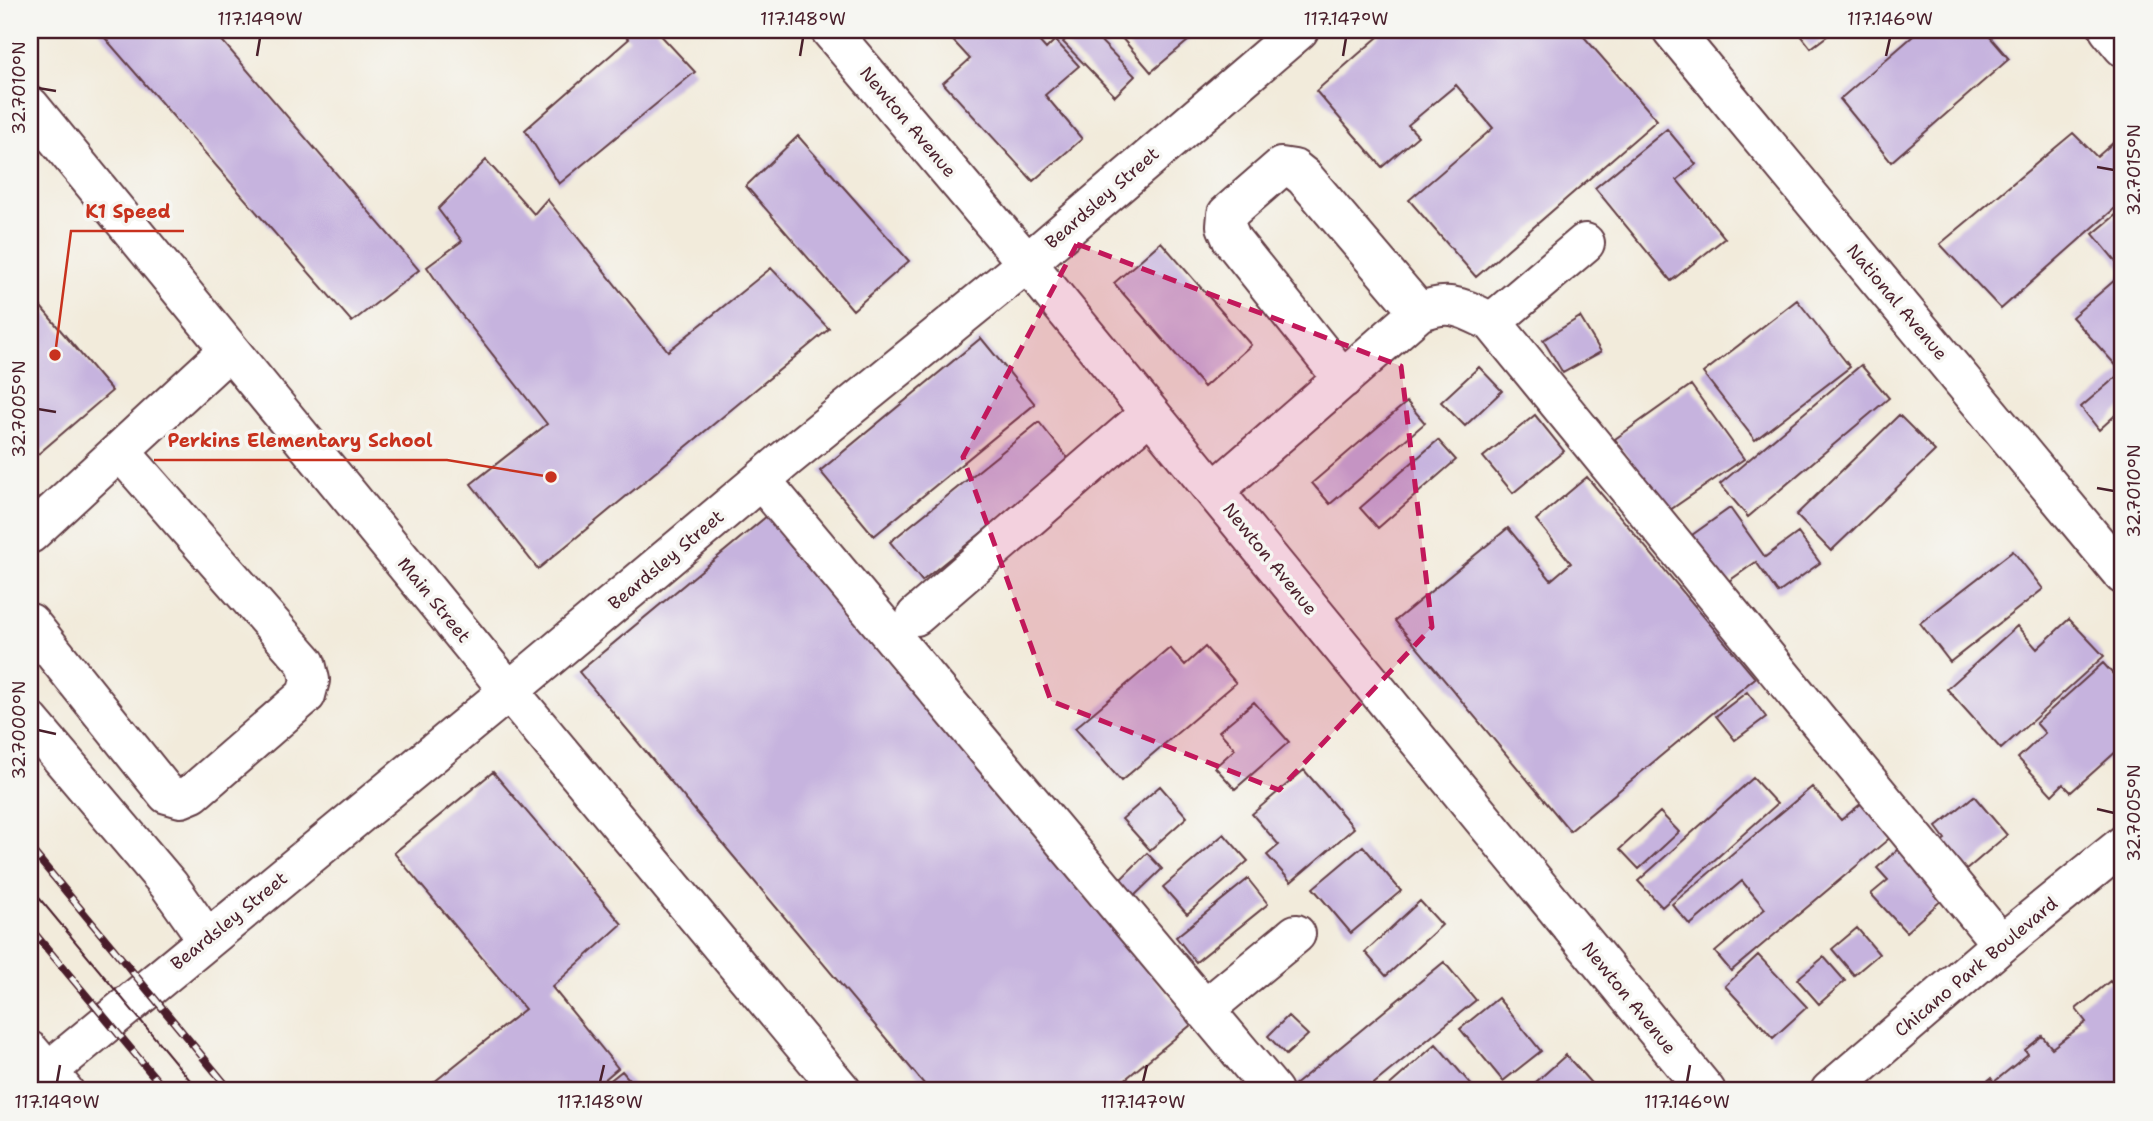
<svg xmlns="http://www.w3.org/2000/svg" width="2153" height="1121" viewBox="0 0 2153 1121" font-family="'Shantell Sans',sans-serif">
  <style>
    .building { fill: #c6b3de }
    .lines { fill: none; stroke-linecap: round; stroke-linejoin: round }
    .minor-casing { stroke: #633e45; stroke-width: 42 }
    .major-casing { stroke: #633e45; stroke-width: 42 }
    .minor { stroke: #fff; stroke-width: 38 }
    .major { stroke: #fff; stroke-width: 38 }
    .tram { stroke: #4a1f2b; stroke-width: 2 }
    .rail-casing { stroke: #4a1f2b; stroke-width: 8 }
    .rail { stroke: #f6f6f2; stroke-width: 5; stroke-dasharray: 16; stroke-linecap: butt }
    .marked { fill: #c2185b; fill-opacity: 0.2; stroke: #c2185b; stroke-width: 5; stroke-dasharray: 14 9; stroke-linejoin: round }
    .ticks { fill: none; stroke: #4a1f2b; stroke-width: 2.5 }
    .labels { text-anchor: middle; stroke-width: 7; stroke-linejoin: round; paint-order: stroke }
    .street-label { font-size: 18px; fill: #4a1f2b; stroke: #f6f6f2 }
    .leader { fill: none; stroke: #c8321e; stroke-width: 2.5 }
    .callout-dot { fill: #c8321e; stroke: #f6f6f2; stroke-width: 2.5 }
    .callout-label { font-size: 19px; text-anchor: middle; font-weight: bold; fill: #c8321e; stroke: #f6f6f2; stroke-width: 7; stroke-linejoin: round; paint-order: stroke }
    .neatline { fill: none; stroke: #4a1f2b; stroke-width: 2.5 }
    .ticks-label { font-size: 18px; text-anchor: middle; fill: #4a1f2b }
  </style>
  <rect width="100%" height="100%" fill="#f6f6f2"/>
  <filter id="ink" filterUnits="userSpaceOnUse"><feTurbulence type="fractalNoise" baseFrequency=".0143" numOctaves="2"/><feDisplacementMap in="SourceGraphic" scale="14" xChannelSelector="R" yChannelSelector="G"/><feConvolveMatrix kernelMatrix="1 2 1 2 8 2 1 2 1" color-interpolation-filters="sRGB"/></filter>
  <filter id="wash" filterUnits="userSpaceOnUse"><feTurbulence type="fractalNoise" baseFrequency=".00686" numOctaves="4" result="noise"/><feDisplacementMap in="SourceGraphic" scale="28" xChannelSelector="R" yChannelSelector="G"/><feGaussianBlur stdDeviation="1.57" result="paint"/><feColorMatrix in="noise" values="0 0 0 0 0 0 0 0 0 0 0 0 0 0 0 0 0 1.4 0 .05"/><feComposite in="paint" operator="in"/></filter>
  <g filter="url(#wash)">
    <rect width="100%" height="100%" fill="#f2ebdb"/>
    <g id="blocks">
      <path class="building" d="M98,30H213L419,270L352,322Z
        M620,30H656L695,72L559,184L525,130L629,39Z
        M952,30H1029L1046,49L1055,40L1079,66L1045,95L1082,139L1033,181L943,83L970,59L947,34Z
        M1075,30H1090L1135,76L1115,96L1063,42Z
        M1115,30H1201L1151,72Z
        M1386,30H1578L1657,120L1476,277L1409,200L1493,128L1456,85L1408,125L1418,136L1382,167L1316,91Z
        M1797,30H1835L1811,48Z
        M1920,30H1984L2009,59L1891,162L1840,99Z
        M1667,129L1696,164L1677,180L1725,238L1671,281L1595,188Z
        M2073,133L2097,157L2123,134V201L2001,309L1940,244Z
        M798,136L909,261L853,310L746,186Z
        M486,160L534,214L547,199L668,351L771,268L829,329L538,569L471,484L547,424L446,295L427,267L462,241L438,209Z
        M2123,209V270L2093,234Z
        M1161,242L1251,345L1204,387L1114,283Z
        M2123,273V408L2099,430L2081,407L2122,372L2072,317Z
        M30,294L112,391L30,461Z
        M1797,300L1850,367L1755,440L1703,373Z
        M1580,317L1601,352L1563,373L1543,340Z
        M981,338L1035,404L874,536L820,471Z
        M1861,365L1889,398L1748,517L1720,484Z
        M1479,367L1502,391L1465,426L1441,402Z
        M1691,385L1744,459L1667,512L1615,439Z
        M1407,402L1425,423L1330,504L1312,483Z
        M1535,415L1564,451L1513,493L1483,457Z
        M1899,415L1935,451L1831,551L1796,515Z
        M1039,422L1070,461L922,581L890,542Z
        M1438,440L1456,460L1378,528L1360,508Z
        M1587,477L1755,678L1570,831L1395,621L1508,528L1551,580L1571,563L1536,520Z
        M1730,508L1765,557L1798,533L1820,563L1778,593L1756,562L1726,583L1692,535Z
        M767,516L1192,1024L1111,1091H930L579,672Z
        M2013,551L2043,589L1950,662L1920,623Z
        M2069,619L2104,656L2001,749L1947,689L2017,626L2037,649Z
        M1205,647L1236,683L1121,781L1075,728L1170,648L1185,665Z
        M2103,663L2123,685V755L2118,750L2071,792L2063,784L2052,795L2018,758L2045,733L2036,723Z
        M1747,692L1766,717L1735,740L1716,716Z
        M1254,702L1289,742L1235,789L1215,767L1235,749L1219,731Z
        M1304,770L1354,828L1291,882L1267,855L1279,845L1252,814Z
        M493,772L622,924L552,987L618,1068L591,1091H423L525,1009L394,853Z
        M1753,778L1777,804L1662,907L1638,881Z
        M1160,786L1187,817L1150,850L1122,819Z
        M1812,787L1841,820L1862,803L1891,837L1731,971L1715,952L1765,909L1742,881L1690,925L1672,904Z
        M1974,796L2007,835L1965,871L1941,842L1945,839L1936,827Z
        M1660,812L1679,832L1639,869L1620,849Z
        M1224,834L1248,861L1187,914L1163,887Z
        M1363,846L1401,891L1351,933L1313,888Z
        M1899,848L1944,898L1906,932L1871,894L1888,880L1877,868Z
        M1147,853L1162,869L1131,899L1117,883Z
        M1248,879L1268,904L1196,962L1176,937Z
        M1420,901L1442,925L1386,976L1365,952Z
        M1857,928L1879,954L1854,975L1832,949Z
        M1758,955L1807,1007L1773,1038L1725,986Z
        M1824,957L1845,981L1819,1004L1797,979Z
        M1444,962L1476,1000L1365,1091H1287Z
        M2110,981L2120,993L2123,990V1091H1975L1991,1078L1994,1082L2028,1054L2025,1050L2042,1036L2052,1048L2086,1022L2076,1009Z
        M1498,998L1541,1051L1503,1081L1460,1029Z
        M1288,1016L1308,1035L1286,1055L1268,1036Z
        M1436,1044L1474,1088L1470,1091H1383Z
        M1566,1055L1598,1091H1526Z
        M622,1071L639,1091H597Z"/>
    </g>
  </g>
  <g filter="url(#ink)">
    <use href="#blocks" fill-opacity="0" stroke="#633e45" stroke-width="2"/>
    <g class="lines">
      <defs>
        <path id="minor" d="M830,30L1027,263L1706,1091
          M2109,30L2123,47
          M30,106L509,691L842,1091
          M1492,322L1585,243
          M1343,379L1232,240L1226,226L1227,214L1281,167L1294,169L1304,177L1419,312
          M761,480L1273,1091
          M1214,491L1419,312C1451,299 1462,308 1492,322L2001,944
          M30,534L229,350
          M916,616L1150,413
          M30,623L167,794L181,798L193,793L306,695L310,680L306,663L120,451
          M30,721L169,885L207,939
          M1204,1010L1296,934
          M30,1086L509,691L787,458L1027,263L1299,30"/>
        <path id="major" d="M1672,30L2123,575
          M30,1051L64,1091
          M1830,1091L2001,944L2123,845"/>
      </defs>
      <use href="#minor" class="minor-casing"/>
      <use href="#major" class="major-casing"/>
      <use href="#minor" class="minor"/>
      <use href="#major" class="major"/>
      <path class="tram" d="M30,887L199,1091"/>
      <defs>
        <path id="rail" d="M30,848L231,1091
          M30,928L166,1091"/>
      </defs>
      <use href="#rail" class="rail-casing"/>
      <use href="#rail" class="rail"/>
    </g>
  </g>
  <path class="marked" d="M1077,244L1401,366L1432,627L1279,790L1051,701L963,457Z"/>
  <path class="ticks" d="M257,56L260,38M800,56L803,38M1343,56L1346,38M1886,56L1890,38M38,88L56,91M2097,167L2114,170M38,409L56,412M2097,488L2114,491M38,730L56,734M2097,809L2114,813M57,1082L60,1065M600,1082L604,1065M1143,1082L1147,1065M1687,1082L1690,1065"/>
  <g class="labels">
    <g class="street-label">
      <text transform="translate(908 122) rotate(50)" y="6">Newton Avenue</text>
      <text transform="translate(1102 198) rotate(-41)" y="6">Beardsley Street</text>
      <text transform="translate(1897 302) rotate(50)" y="6">National Avenue</text>
      <text transform="translate(1270 559) rotate(51)" y="6">Newton Avenue</text>
      <text transform="translate(666 560) rotate(-40)" y="6">Beardsley Street</text>
      <text transform="translate(434 600) rotate(51)" y="6">Main Street</text>
      <text transform="translate(229 921) rotate(-39)" y="6">Beardsley Street</text>
      <text transform="translate(1976 967) rotate(-40)" y="6">Chicano Park Boulevard</text>
      <text transform="translate(1629 998) rotate(51)" y="6">Newton Avenue</text>
    </g>
  </g>
  <path class="leader" d="M55 355L71 231H184M551 477L447 460H154"/>
  <g class="callout-dot">
    <circle cx="55" cy="355" r="7"/>
    <circle cx="551" cy="477" r="7"/>
  </g>
  <g class="callout-label">
    <text x="128" y="218">K1 Speed</text>
    <text x="300" y="447">Perkins Elementary School</text>
  </g>
  <rect width="2153" height="1121" fill="none" stroke="#f6f6f2" stroke-width="77"/>
  <rect x="38" y="38" width="2076" height="1044" class="neatline"/>
  <g class="ticks-label">
    <text x="260" y="25">117.149°W</text>
    <text x="803" y="25">117.148°W</text>
    <text x="1346" y="25">117.147°W</text>
    <text x="1890" y="25">117.146°W</text>
    <text transform="translate(19 88) rotate(-90)" y="6">32.7010°N</text>
    <text transform="translate(2134 170) rotate(-90)" y="6">32.7015°N</text>
    <text transform="translate(19 409) rotate(-90)" y="6">32.7005°N</text>
    <text transform="translate(2134 491) rotate(-90)" y="6">32.7010°N</text>
    <text transform="translate(19 730) rotate(-90)" y="6">32.7000°N</text>
    <text transform="translate(2134 813) rotate(-90)" y="6">32.7005°N</text>
    <text x="57" y="1108">117.149°W</text>
    <text x="600" y="1108">117.148°W</text>
    <text x="1143" y="1108">117.147°W</text>
    <text x="1687" y="1108">117.146°W</text>
  </g>
</svg>
